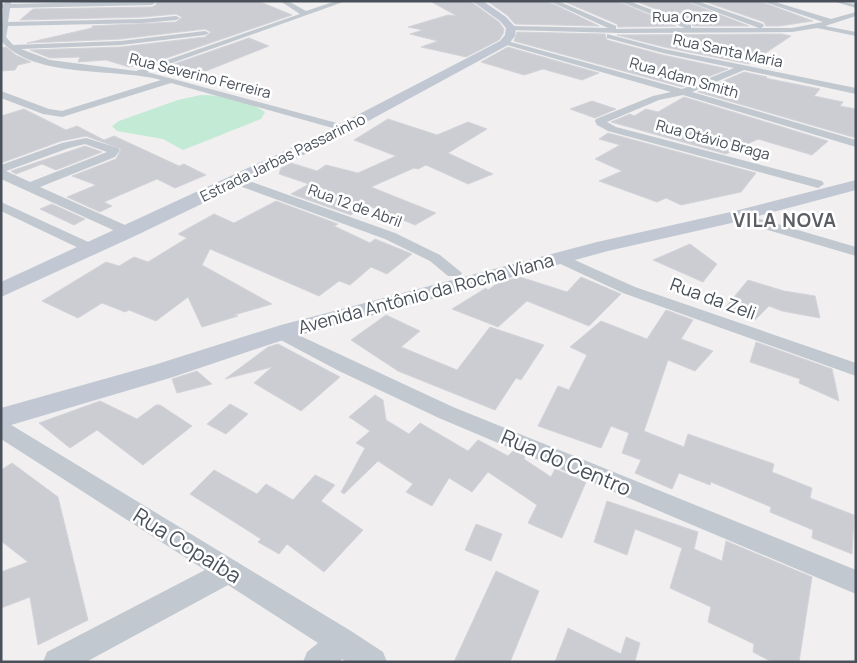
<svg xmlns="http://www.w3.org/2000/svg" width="857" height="663" viewBox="0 0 857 663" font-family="Manrope,sans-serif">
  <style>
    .green { fill: #c2ead5 }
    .building { fill: #cccdd3; stroke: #d3d4d9 }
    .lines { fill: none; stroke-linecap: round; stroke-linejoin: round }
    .street { fill: #c1c8cf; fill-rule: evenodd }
    .secondary { fill: #c1c8d3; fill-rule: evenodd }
    .labels { text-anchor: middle; stroke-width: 5; stroke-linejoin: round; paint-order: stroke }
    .far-street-label { font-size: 15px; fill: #49505a; stroke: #fff }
    .street-label { font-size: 18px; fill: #49505a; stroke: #fff }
    .far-district-label { font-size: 19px; font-weight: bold; letter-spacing: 1px; fill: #5c5e63; stroke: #fff }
    .near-street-label { font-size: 21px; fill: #49505a; stroke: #fff }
  </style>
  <rect width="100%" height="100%" fill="#f1efef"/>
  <path class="green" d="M201,95C222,95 248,100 265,112L261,119L183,150L163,139L117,131L112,126L119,121L178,100Z"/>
  <path class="building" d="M156,1H258L292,15L146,65L140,64L129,67L106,60L78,62L80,57L50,58L30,50L121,47L205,37L211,32L205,29L121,39L27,43L92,28V26L176,22L182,17L176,14L143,17L20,20L33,9L152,7L156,5Z
    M430,1H470L499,22L504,29L503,34L499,40L466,57L421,47L438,41L410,34L423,30L408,27L448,15L457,16Z
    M487,1H547L599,26L515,24L507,15Z
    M563,1H617L676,26L618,27L617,24Z
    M635,1H685L749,26H693L692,23Z
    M703,1H759L813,21L779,26H766L764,22Z
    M517,32L605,34L607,40L663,55L728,69L682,87L514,41Z
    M781,34L791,36L749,64L664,47L617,35Z
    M249,38L269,46L191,77L160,69Z
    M6,47L16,55L31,62L18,65L15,70L1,71V48Z
    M508,47L599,73L582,80L543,69L524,75L481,62Z
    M744,72L767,77L765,78L820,89L814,96L843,102L840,106L856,109V138L698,92Z
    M684,97L828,141L812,155L758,139L726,154L611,122L630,114L634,116L646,109L658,112Z
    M592,101L616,109L595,118L570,109Z
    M24,109L66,130L77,126L104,140L114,136L179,166L184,164L206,175L175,188L157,179L104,202L112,206L100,212L67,197L96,185L72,176L116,159L121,149L86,136L61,141L1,163V116Z
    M388,119L437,135L468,122L487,129L448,153L493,174L468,184L426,165L418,169L414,168L371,187L436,213L415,225L367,205L351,215L291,194L309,184L279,174L281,168L291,163L317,171L326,165L358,173L396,156L354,140Z
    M608,133L756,173L741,192L681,205L666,198L657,202L599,181L622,171L595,159L620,145L599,139Z
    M85,146L102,152L56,170L42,164L16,174L11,171Z
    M276,201L338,224L334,226L370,243L375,239L412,254L387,274L371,267L350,285L339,281L319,296L210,249L202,265L272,304L234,315L238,316L202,327L188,297L156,321L129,310L125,312L102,303L78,318L42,301L106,262L119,266L134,257L148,262L187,238L178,234L214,214L234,223Z
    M52,204L85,219L74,225L40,209Z
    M690,244L717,264L703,282L653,260Z
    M520,277L567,292L581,277L621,294L589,326L527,301L498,327L452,309L486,288L488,290L498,283Z
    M748,280L784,291L815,296L820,318L782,311L769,306L755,320L725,308Z
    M666,310L693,320L681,339L713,351L695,371L668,360L644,431L684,447L688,434L774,464L772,472L812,488L810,498L854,515L852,554L812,538L813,530L770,512L771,507L711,482L710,485L679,473L672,489L635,473L641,460L622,453L629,433L611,426L601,448L538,426L558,386L569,390L587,355L570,347L601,321L647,339Z
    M386,315L420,331L401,347L457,370L490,327L544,345L521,380L516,378L495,410L398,371L351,340Z
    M756,342L832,369L839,401L799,383L800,379L750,362Z
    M278,344L340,377L301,411L254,383L272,367L225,379L268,347Z
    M197,371L212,384L177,393L172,379Z
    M375,395L383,400L386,420L409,434L420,423L468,451L478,440L508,456L513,451L525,456L524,459L551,477L555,469L586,482L562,538L528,523L537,505L488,472L472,492L449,478L432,506L406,492L413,484L378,461L344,494L341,492L365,448L356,443L370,431L349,417Z
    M100,401L137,419L156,405H160L192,426L143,465L97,430L70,448L39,423Z
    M230,404L248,414L226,434L207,424Z
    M12,463L58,497L88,620L38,645L30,597L1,608V572L28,562L1,541V470Z
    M214,470L257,494L266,484L293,500L315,475L335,485L321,501L363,530L324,572L287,544L279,554L258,542L261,539L190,494Z
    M607,501L698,532L694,549L722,561L726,541L812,577L799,662H772L753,652L754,644L708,622L711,607L670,588L682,548L635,529L627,555L594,542Z
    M476,524L502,534L491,561L465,550Z
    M496,571L539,591L510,662H454Z
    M568,628L621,654L626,637L640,643L635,661L637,662H555Z"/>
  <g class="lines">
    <path class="street" d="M5,1H11V4L139,1H153L155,3L152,5L10,8L8,22L143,19L176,16L180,18L176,20L143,23L8,26L6,37L13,45L121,41L205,31L209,33L205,35L121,45L21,49L50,60L136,71L300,14L280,1H288L306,11L336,1H346L147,72L348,126L349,128L348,130H340L171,83L62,117L43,114L1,98V91L49,109L62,111L161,80C114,67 37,80 1,41L3,8H1V4H4Z
      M549,1H558L616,26V29L685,28L619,1H629L691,25V28H759L687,1H697L763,24L764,26L761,28H792L823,22L761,1H772L831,19L856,12V16L825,26L856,32V36L817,28L792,32L620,33L511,30L507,28L511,26L608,28Z
      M835,1L856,4V8L836,2Z
      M607,34L664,49L856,88V94L744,70L692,92L856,140V147L683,95L659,100L607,122L616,127L822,181L824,184L818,188L608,131L597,125L595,121L596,119L653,96L671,92L500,43L507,41L682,89L734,68L663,53L607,38Z
      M86,138L118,148L120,150L115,157L40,187L134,229L136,232L134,235H124L1,179V165L62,143ZM85,144L107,152L30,182L6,171L69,148Z
      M238,177L395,233L440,255L462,273L460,276H448L430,261L385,239L234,184L232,181L234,178Z
      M1,202L97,246L99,249L97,252H87L1,211Z
      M736,212L856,247V256L731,219L729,216L731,213Z
      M559,253L635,287L856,363V376L623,293L554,261L551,258L554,255Z
      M281,327L453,407L856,570V594L439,418L339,371L275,337L272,333L275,329Z
      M1,421L8,423L351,631L383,652L387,662H347L342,659L339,662H303L307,652L318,643L228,585L86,662H43L47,652L205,570L1,439Z"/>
    <path class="secondary" d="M472,1H483L506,17L516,28L515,36L508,45L324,145L135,236L1,297V282L313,138L500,41L505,35L506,28L500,21Z
      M856,180V190L736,222L608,251L289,338L170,378L1,428V408L154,365L281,325L597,242L735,211Z"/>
  </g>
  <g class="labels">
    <g class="far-street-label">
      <text x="685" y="22">Rua Onze</text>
      <text transform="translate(728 51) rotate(12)" y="5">Rua Santa Maria</text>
      <text transform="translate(200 76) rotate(14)" y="5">Rua Severino Ferreira</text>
      <text transform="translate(684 78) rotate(16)" y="5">Rua Adam Smith</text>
      <text transform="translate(713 140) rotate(15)" y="5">Rua Otávio Braga</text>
      <text transform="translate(283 158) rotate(-26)" y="5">Estrada Jarbas Passarinho</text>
      <text transform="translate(355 206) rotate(20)" y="5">Rua 12 de Abril</text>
    </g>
    <g class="street-label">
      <text transform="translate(426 294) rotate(-15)" y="6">Avenida Antônio da Rocha Viana</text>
      <text transform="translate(713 299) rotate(20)" y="6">Rua da Zeli</text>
    </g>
    <g class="far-district-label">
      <text x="785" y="227">VILA NOVA</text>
    </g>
    <g class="near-street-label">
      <text transform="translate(566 463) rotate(23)" y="7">Rua do Centro</text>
      <text transform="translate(187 546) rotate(32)" y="7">Rua Copaíba</text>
    </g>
  </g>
  <rect width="857" height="663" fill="none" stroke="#49505a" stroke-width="5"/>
</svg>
